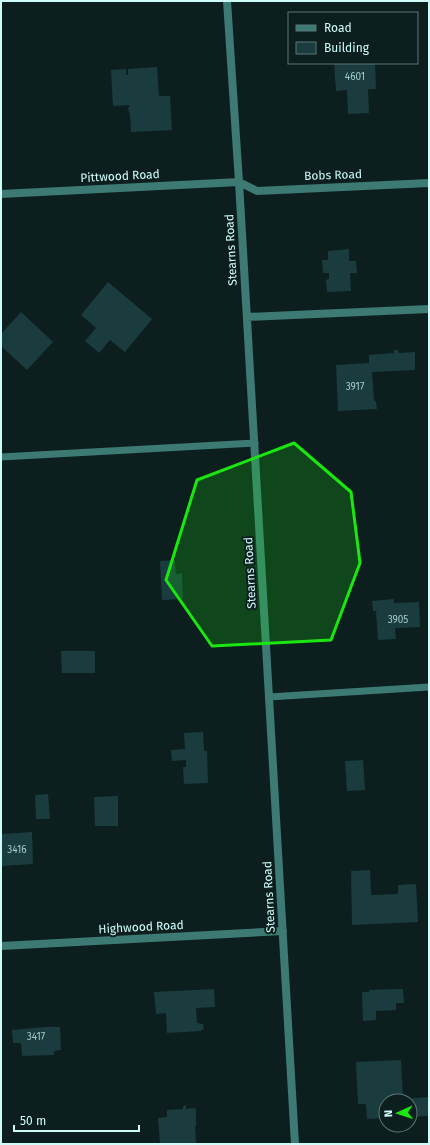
<svg xmlns="http://www.w3.org/2000/svg" width="430" height="1145" viewBox="0 0 430 1145" font-family="'Fira Sans',sans-serif">
  <style>
    .building { fill: #1b3c3e }
    .lines { fill: none; stroke-linecap: round; stroke-linejoin: round }
    .lane { stroke: #3c7a73; stroke-width: 7 }
    .street { stroke: #3c7a73; stroke-width: 8 }
    .marked { fill: #1ae610; fill-opacity: 0.2; stroke: #1ae610; stroke-width: 3; stroke-linejoin: round }
    .labels { text-anchor: middle; stroke-width: 4; stroke-linejoin: round; paint-order: stroke }
    .number-label { font-size: 10px; fill: #a1cccb }
    .street-label { font-size: 12px; fill: #cefcfa; stroke: #0d1e1e }
  </style>
  <rect width="100%" height="100%" fill="#0d1e1e"/>
  <path class="building" d="M334,63H375L376,89H368L369,113L348,114L347,90L336,91Z
    M157,67L159,96H170L172,130L131,132L130,114L129,112L128,108L130,105L113,106L111,70L126,69V75H128V69Z
    M349,249V261H356L357,273H350L351,291L327,292L326,280L329,279V273H323L322,260H328V251Z
    M108,282L152,319L125,352L110,340L99,353L85,341L96,328L81,315Z
    M21,312L53,342L27,370L1,346V334Z
    M394,350H398L399,353L415,352V370L372,372L374,400L376,402L377,409L338,411L336,365L369,363V355L394,353Z
    M175,560L176,574L182,573L183,599L162,600L160,561Z
    M394,599V603L419,602L420,627L395,628L396,639L378,640L376,611H373L372,601Z
    M61,651H95V673H62Z
    M203,732L204,751H207L208,783L184,784L183,767H186V760L172,761L171,750L185,749L184,733Z
    M363,760L365,790L347,791L345,761Z
    M48,794L50,819H36L35,795Z
    M118,796V826H95L94,797Z
    M32,832L33,864L1,866V834Z
    M370,870L371,895L398,894V885L416,884L418,922L352,925L351,871Z
    M214,989L215,1007L196,1008L197,1023L203,1024L204,1029L201,1030V1031L167,1033L166,1013L156,1014L154,992Z
    M395,989H403L404,1003H396V1010L376,1011V1020L363,1021L362,992H369V990Z
    M45,1027H60L61,1050L54,1051V1055L22,1056L21,1043H13L12,1030Z
    M401,1060L403,1099L429,1097V1116L410,1117V1101H386V1118L367,1119L366,1104H358L356,1062Z
    M186,1105V1109L195,1108L196,1110V1126H195L196,1144H160L158,1118L167,1117V1110L183,1109V1106Z"/>
  <g class="lines">
    <path class="lane" d="M1,457L255,443
      M269,697L429,687"/>
    <path class="street" d="M227,1L239,182L295,1144
      M1,194L239,182L257,191L429,183
      M247,317L429,309
      M1,946L283,931"/>
  </g>
  <path class="marked" d="M294,443L351,492L360,563L331,640L212,646L166,580L197,480Z"/>
  <g class="labels">
    <g class="number-label">
      <text x="355" y="80">4601</text>
      <text x="355" y="390">3917</text>
      <text x="398" y="623">3905</text>
      <text x="17" y="853">3416</text>
      <text x="36" y="1040">3417</text>
    </g>
    <g class="street-label">
      <text transform="translate(333 175) rotate(-2)" y="4">Bobs Road</text>
      <text transform="translate(120 176) rotate(-3)" y="4">Pittwood Road</text>
      <text transform="translate(231 250) rotate(-93)" y="4">Stearns Road</text>
      <text transform="translate(250 573) rotate(-93)" y="4">Stearns Road</text>
      <text transform="translate(269 897) rotate(-93)" y="4">Stearns Road</text>
      <text transform="translate(141 927) rotate(-3)" y="4">Highwood Road</text>
    </g>
  </g>
  <rect width="430" height="1145" fill="none" stroke="#cefcfa" stroke-width="4"/>
  <rect x="288" y="12" width="130" height="52" fill="#0d1e1e" stroke="#5a7776"/>
  <rect x="296" y="25" width="20" height="6" fill="#3c7a73" stroke="#5a7776"/>
  <text x="324" y="32" font-size="12" fill="#cefcfa">Road</text>
  <rect x="296" y="42" width="20" height="12" fill="#1b3c3e" stroke="#5a7776"/>
  <text x="324" y="52" font-size="12" fill="#cefcfa">Building</text>
  <g transform="translate(398 1113) rotate(267)"><circle r="19" fill="#0d1e1e" stroke="#5a7776"/>
  <path d="M0-3L7 15L0 10L-7 15Z" fill="#1ae610"/>
  <text y="-6" font-size="11" font-weight="bold" text-anchor="middle" fill="#cefcfa">N</text>
  </g>
  <path d="M14 1125v6h125v-6" fill="none" stroke="#cefcfa" stroke-width="2"/>
  <text x="20" y="1125" font-size="12" fill="#cefcfa" stroke="#0d1e1e" stroke-width="3" paint-order="stroke">50 m</text>
</svg>
